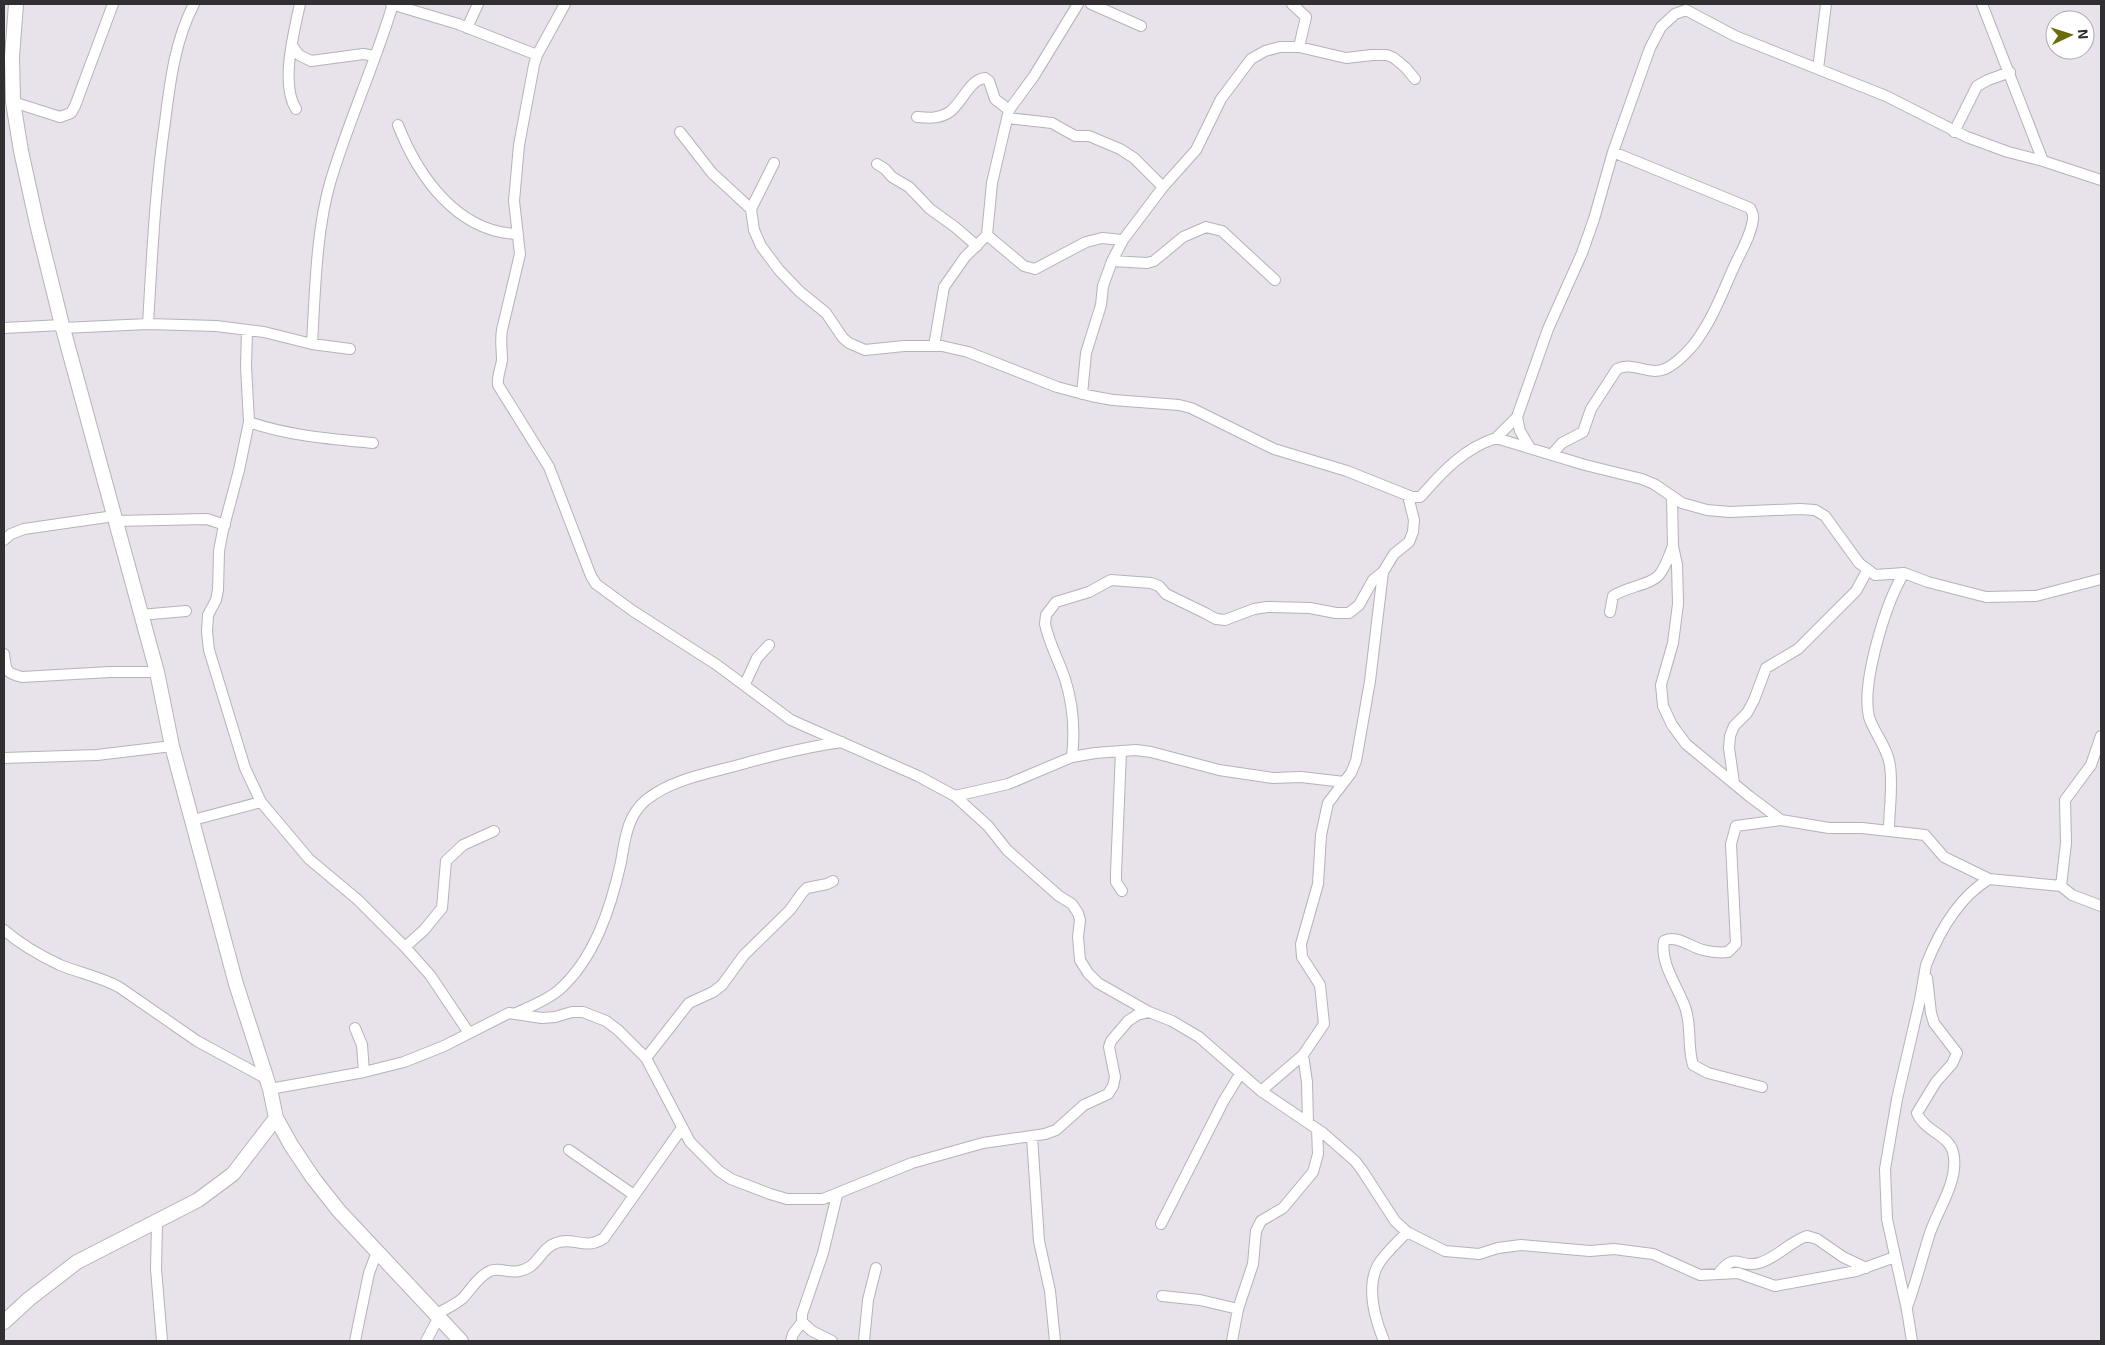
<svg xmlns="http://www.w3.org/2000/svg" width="2105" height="1345" viewBox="0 0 2105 1345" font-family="'Exo 2',sans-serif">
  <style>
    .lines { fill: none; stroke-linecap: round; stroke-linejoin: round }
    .minor-casing { stroke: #b7b1b9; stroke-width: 12 }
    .tertiary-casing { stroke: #b7b1b9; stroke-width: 16 }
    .minor { stroke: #fff; stroke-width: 10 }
    .tertiary { stroke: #fff; stroke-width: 14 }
  </style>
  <rect width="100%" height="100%" fill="#e8e2eb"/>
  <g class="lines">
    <defs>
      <path id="minor" d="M391,4L458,24L537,55
        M565,4L537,55L534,65L519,145L514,201L520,254L502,330C500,341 502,349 502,360C501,368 497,376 498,385L549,467L591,576L596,584L633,611L717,665L791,720L918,776L955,796L988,826L1007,850L1059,896L1072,904L1078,913L1080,920L1078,937L1080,960L1088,973L1098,983L1149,1012
        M1091,4L1141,26
        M1292,4L1306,17L1299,47
        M1982,4L2043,161L2101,180
        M467,28L478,4
        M293,47L299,55L311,61L363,54L375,56
        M1818,69L1826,4
        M13,102L60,117L71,113L75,106L113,4
        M296,109C280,84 294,32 300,4
        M917,117C928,118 938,119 948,113C962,105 968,80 985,78L989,81L995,99L1009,110
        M1008,118L1052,123L1075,136H1089L1120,149L1134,158L1163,187
        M398,125C418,176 457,232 517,234
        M680,132L712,173L751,209
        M1954,132L1977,86L1988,80L2010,72
        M774,163L751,209L754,230L761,246L779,270L799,291L826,313L843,338L849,343L865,350L904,346H942L968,352L1057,387L1091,396L1113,400L1179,405L1191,408L1274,449L1347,471L1412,497H1420L1423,494C1444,470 1465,448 1496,438L1585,465L1642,479L1654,484L1682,503L1707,510L1730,512L1800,509L1815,510L1825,516L1859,563L1875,575L1904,573L1928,582L1986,597L2036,596L2101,579
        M877,164L885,169L892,177L909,187L930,209L955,227L977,246
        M987,235L1024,266L1035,269L1086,242L1102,238L1123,240
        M1112,261L1147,263L1154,261L1183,237L1206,227L1222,231L1275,280
        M148,324C152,257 155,189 165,122C170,82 175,40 194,4
        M4,328L62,325
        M63,328L148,324L216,326L264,332L312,344L350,349
        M247,330L246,366L249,422L239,470L223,530L219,551L218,590L216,600L208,615L207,632L209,650L245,768L261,802L309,859L358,900L405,947L430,975L469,1033
        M312,344C315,293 316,232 330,183C348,122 375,64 393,4
        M934,346L944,287L965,257L987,235L992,183L1009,110L1034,76L1078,4
        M1082,394L1086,353L1101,305L1103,286L1112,261L1123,240L1163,187L1196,150L1221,99L1251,59L1265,51L1280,47H1299L1346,58L1372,55H1387L1394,58L1406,68L1415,79
        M1517,417L1520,431L1530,448
        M249,422C289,436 332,439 373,443
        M1496,438L1517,417L1548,329L1582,253L1594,219L1613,152L1650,48L1661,27L1675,14L1686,10L1735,36L1886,96L1967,137L2008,152L2043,161
        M1552,454L1562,443L1583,432L1591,409L1617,369C1633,361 1649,376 1665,369C1678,363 1694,346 1701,334C1715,314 1723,291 1733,269C1740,253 1751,236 1753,219C1754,215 1752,212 1750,208L1613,152
        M1672,498L1673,546L1677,565L1678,604L1673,643L1661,685L1663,706L1672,725L1686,744L1749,796L1781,820
        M116,521L207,519L225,525
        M4,540L11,534L24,529L114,516
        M1610,612L1613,596C1625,587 1651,585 1659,575C1666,567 1669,555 1673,546
        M140,615L186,611
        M4,654C6,670 5,673 22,677L110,672H157
        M745,684L757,658L769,645
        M1121,751L1116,873V882L1122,891
        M1072,757C1075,731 1073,704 1065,679C1059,661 1049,643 1045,624L1046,615L1056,602L1089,592L1111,580L1151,583L1159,586L1166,594L1205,613L1216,619L1225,620L1254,609L1267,607L1310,608L1336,613H1349L1359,605L1373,580L1383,572
        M4,758L97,755L172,746
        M1734,783L1729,748L1730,736L1734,726L1747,713L1754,700L1766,668L1798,649L1856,591L1867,571
        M955,796L1008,784L1072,757L1095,753L1136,750L1151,752L1219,770L1273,778L1301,777L1344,782
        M193,820L261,802
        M1889,831C1889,810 1893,787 1890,766C1888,748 1874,733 1869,717C1861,683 1886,602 1904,573
        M2061,886L2066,843L2065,800L2091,765L2101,736
        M4,930C20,944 41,956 60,965C80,973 100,977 119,987L197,1041L267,1079
        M405,947L424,930L442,908L446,861L463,845L494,831
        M516,1013C531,1006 546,1001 559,990C595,958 611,907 621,862C625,839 627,816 646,800C671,780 705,774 735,766C770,756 805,747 842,742
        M355,1028L362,1045L364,1072
        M1303,1055L1307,1082L1308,1122
        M646,1058L689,1003L713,992L722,985L744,955L790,910L802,893L807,888L827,884L833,881
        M1762,1087L1708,1073L1693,1065C1687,1046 1692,1025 1685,1007C1678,987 1660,964 1664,941C1675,934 1691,947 1703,950C1711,952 1720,953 1728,952L1736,944L1731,844L1736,826L1781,820L1829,828H1862L1925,835L1944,857L1989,879
        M270,1089L364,1072L404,1062L444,1046L509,1013L542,1018L555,1017L572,1012H583L606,1021L618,1030L646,1058L690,1142L719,1171L731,1179L770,1194L787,1199H823L912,1163L983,1143L1045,1134L1056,1130L1084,1105L1108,1094L1113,1086L1115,1077L1109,1047L1111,1041L1128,1021L1137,1015L1149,1012L1172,1021L1199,1037L1261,1091L1323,1133L1355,1161L1362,1170L1395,1221L1407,1232L1445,1251L1479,1254L1498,1248L1521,1245L1590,1251L1614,1249L1653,1254L1700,1275L1738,1273L1775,1286L1856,1271L1895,1257
        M1261,1091L1303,1055L1324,1024L1320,985L1302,957L1301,944L1318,884L1321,835L1328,803L1351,773L1356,761L1370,681L1383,572L1394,554L1409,542L1413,532L1414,520L1408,496
        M1032,1137L1039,1241L1050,1291L1055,1341
        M569,1150L634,1195
        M157,1222L156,1269L162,1341
        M1161,1224L1223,1102L1240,1074
        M1718,1274C1736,1250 1739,1269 1759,1263C1777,1258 1789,1242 1807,1236L1817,1239L1843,1257L1866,1268
        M1162,1296L1200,1300L1238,1309
        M1907,1307C1916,1283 1922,1258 1930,1233C1938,1209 1960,1179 1953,1152C1948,1134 1925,1132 1917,1113L1936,1082L1952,1064L1957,1053L1934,1023L1931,1013L1927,978
        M437,1314C445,1309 455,1305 463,1298C471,1289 479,1276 490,1271C503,1266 513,1278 531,1266C540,1259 544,1247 556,1243C574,1236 585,1251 604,1238L682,1128
        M355,1341L369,1273L377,1252
        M426,1341L439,1317
        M791,1341L793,1334L802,1322
        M832,1341L812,1331L802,1322V1314L823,1253L837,1195
        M864,1341L868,1300L876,1268
        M1232,1341L1238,1309L1253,1264L1256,1231L1261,1221L1283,1208L1313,1172L1318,1154L1317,1129
        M1384,1341C1375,1319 1366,1287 1378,1265C1385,1253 1398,1242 1407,1232
        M1912,1341L1907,1310L1887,1219L1885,1169L1897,1099L1920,1000L1926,965C1939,932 1959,897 1989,879L2061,886L2072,895L2101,906"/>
      <path id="tertiary" d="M16,4L12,57L13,102L21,151L37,224L62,325L157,672L172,746L236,984L270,1089L276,1118L291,1145L313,1178L339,1211L461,1341
        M4,1322L29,1299L77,1262L198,1200L233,1174L276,1118"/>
    </defs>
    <use href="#minor" class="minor-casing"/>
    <use href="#tertiary" class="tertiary-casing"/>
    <use href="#minor" class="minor"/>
    <use href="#tertiary" class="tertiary"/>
  </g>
  <rect width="2105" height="1345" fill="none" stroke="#322f33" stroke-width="10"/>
  <g transform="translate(2070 35) rotate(86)"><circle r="24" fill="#ffffff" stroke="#adacad"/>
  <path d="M0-4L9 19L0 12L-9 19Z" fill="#6c6b0a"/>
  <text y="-8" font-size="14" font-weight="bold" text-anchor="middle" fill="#322f33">N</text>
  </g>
</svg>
